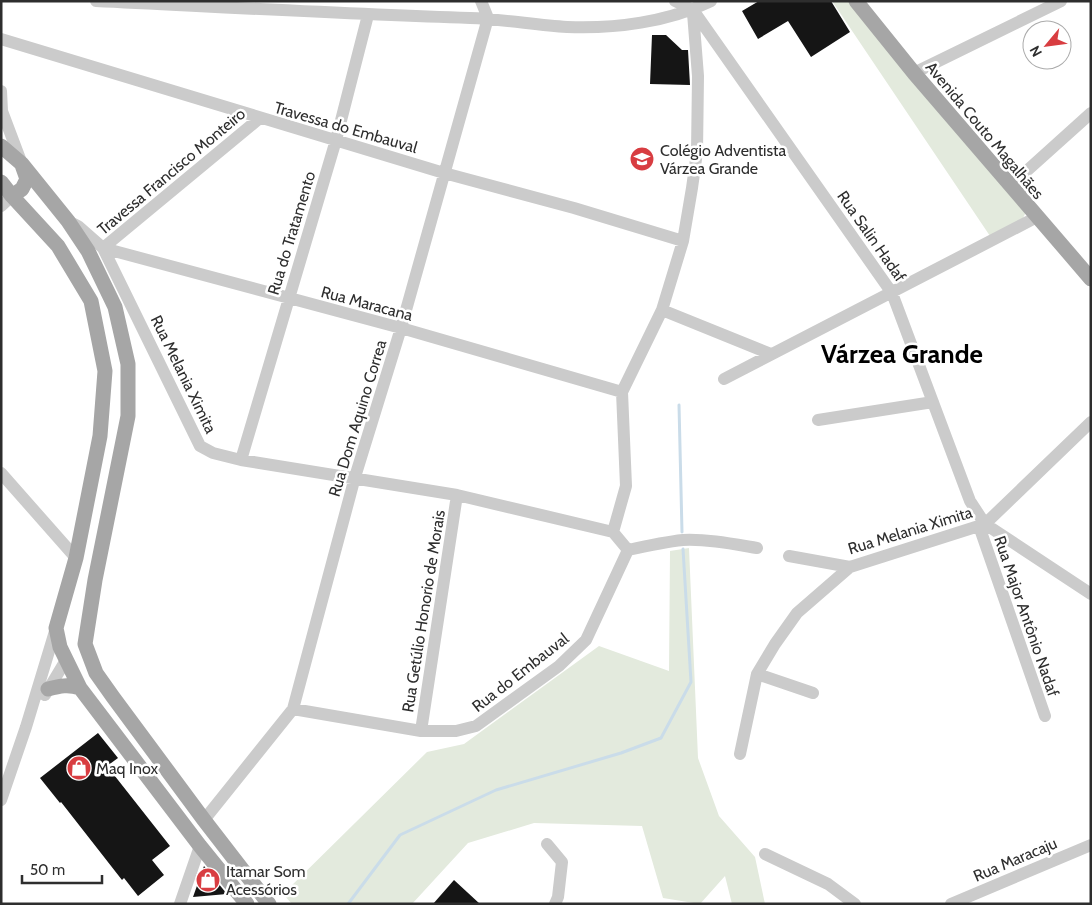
<svg xmlns="http://www.w3.org/2000/svg" width="1092" height="905" viewBox="0 0 1092 905" font-family="Cabin,sans-serif">
  <style>
    .green { fill: #e3eadd }
    .lines { fill: none; stroke-linecap: round; stroke-linejoin: round }
    .stream { stroke: #cadce9; stroke-width: 3 }
    .building { fill: #151515 }
    .minor { stroke: #cbcbcb; stroke-width: 12 }
    .major { stroke: #a6a6a6; stroke-width: 15 }
    .labels { text-anchor: middle; stroke-width: 5; stroke-linejoin: round; paint-order: stroke }
    .street-label { font-size: 16px; fill: #2e2e2e; stroke: #fff }
    .poi-label { font-size: 16px; fill: #2e2e2e; stroke: #fff; text-anchor: start }
    .town-label { font-size: 26px; font-weight: bold; fill: #000; stroke: #fff }
  </style>
  <rect width="100%" height="100%" fill="#fff"/>
  <path class="green" d="M832,1H849L1026,212L1023,218L990,236Z
    M689,548L698,758L719,816L755,857L765,904H732L725,876L700,904L663,898L642,826L534,823L468,843L412,904H292L283,894L427,752L464,744L599,646L669,671L670,551Z"/>
  <g class="lines">
    <path class="stream" d="M679,405L682,532
      M348,904L400,835L496,790L621,753L661,738L691,682L683,549"/>
  </g>
  <path class="building" d="M759,1H831L850,32L811,57L788,21L758,39L742,11Z
    M652,35H666L682,50H688L690,85L650,84Z
    M98,733L118,758L107,766L170,846L152,860L164,875L138,896L124,878L122,880L61,802L60,803L40,778Z
    M204,866L227,894L193,897Z
    M454,880L480,904H433Z"/>
  <g class="lines">
    <path class="minor" d="M96,1C221,7 345,14 470,18C502,19 535,25 567,27C615,29 668,22 711,1
      M675,1L693,10L892,293L970,501L985,524L1091,594
      M1,39L444,173L574,208L683,241
      M914,73L1061,1
      M1,91L2,111L22,164
      M1011,185L1091,113
      M1,206L12,196
      M68,221L78,226L103,248L200,446L213,453L241,460L457,495L613,532
      M103,248L401,328L622,392
      M103,248L260,118
      M662,310L771,354
      M724,379L1037,217
      M818,420L933,402
      M241,460L336,140L368,15
      M1,473L76,558
      M979,526L1045,716
      M613,532L626,486L622,392L662,310L683,241L692,188L697,152L698,76L693,13
      M628,550C646,546 664,542 683,540C708,539 733,544 757,548
      M789,556L850,567L985,524L1091,422
      M757,674L813,693
      M45,695L66,660
      M293,709L421,731H456L476,726L559,666L586,640L628,550L613,532
      M421,731L457,495
      M740,754L757,674L775,644L797,613L850,567
      M1,800L26,727L56,628
      M204,820L293,709L355,477L401,328L488,18L481,1
      M547,844L562,862L558,897L555,904
      M765,854L828,884L855,904
      M180,904L200,846
      M951,904L1091,845"/>
    <path class="major" d="M856,1L914,73L1091,279
      M1,146L22,164L68,221L88,251L115,307L128,364V416L95,580L85,644L96,673L113,697L204,820L269,904
      M1,182L12,196L58,246L91,301L105,371L100,436L76,558L56,628L60,647L80,688L200,846L247,904
      M12,196L22,189L27,179L22,165
      M48,689C60,686 68,684 80,688"/>
  </g>
  <defs>
    <symbol id="school-disc" viewBox="-11 -11 22 22"><circle r="9.5" fill="#d83d41" stroke="#fff"/><path d="M0-5L7-2L0 1L-7-2ZM-4 1L0 2.5L4 1V4Q0 6-4 4Z" fill="#fff"/></symbol>
    <symbol id="shop-disc" viewBox="-11 -11 22 22"><circle r="9.5" fill="#d83d41" stroke="#fff"/><path d="M-5-2.5h2.3a2.7 3.5 0 0 1 5.4 0H5L5.5 6h-11ZM-1.5-2.5h3a1.5 2.3 0 0 0-3 0Z" fill="#fff"/></symbol>
  </defs>
  <g fill-rule="evenodd">
    <use href="#school-disc" x="628" y="145" width="28" height="28"/>
    <use href="#shop-disc" x="65" y="754" width="28" height="28"/>
    <use href="#shop-disc" x="194" y="866" width="28" height="28"/>
  </g>
  <g class="labels">
    <g class="street-label">
      <text transform="translate(346 127) rotate(16)" y="6">Travessa do Embauval</text>
      <text transform="translate(985 130) rotate(50)" y="6">Avenida Couto Magalhães</text>
      <text transform="translate(171 171) rotate(-40)" y="6">Travessa Francisco Monteiro</text>
      <text transform="translate(291 233) rotate(-73)" y="6">Rua do Tratamento</text>
      <text transform="translate(872 236) rotate(55)" y="6">Rua Salin Hadaf</text>
      <text transform="translate(367 303) rotate(15)" y="6">Rua Maracana</text>
      <text transform="translate(184 374) rotate(64)" y="6">Rua Melania Ximita</text>
      <text transform="translate(357 418) rotate(-73)" y="6">Rua Dom Aquino Correa</text>
      <text transform="translate(910 530) rotate(-17)" y="6">Rua Melania Ximita</text>
      <text transform="translate(423 611) rotate(-81)" y="6">Rua Getúlio Honorio de Morais</text>
      <text transform="translate(1027 616) rotate(71)" y="6">Rua Major Antônio Nadaf</text>
      <text transform="translate(520 672) rotate(-38)" y="6">Rua do Embauval</text>
      <text transform="translate(1015 859) rotate(-23)" y="6">Rua Maracaju</text>
    </g>
    <g class="poi-label">
      <text x="660" y="156">Colégio Adventista<tspan x="660" dy="18">Várzea Grande</tspan></text>
      <text x="96" y="774">Maq Inox</text>
      <text x="226" y="877">Itamar Som<tspan x="226" dy="18">Acessórios</tspan></text>
    </g>
    <g class="town-label">
      <text x="902" y="363">Várzea Grande</text>
    </g>
  </g>
  <rect width="1092" height="905" fill="none" stroke="#2e2e2e" stroke-width="5"/>
  <g transform="translate(1047 45) rotate(241)"><circle r="24" fill="#ffffff" stroke="#ababab"/>
  <path d="M0-4L9 19L0 12L-9 19Z" fill="#d83d41"/>
  <text y="-8" font-size="14" font-weight="bold" text-anchor="middle" fill="#2e2e2e">N</text>
  </g>
  <path d="M22 875v8h80v-8" fill="none" stroke="#2e2e2e" stroke-width="2.5"/>
  <text x="30" y="875" font-size="15" fill="#2e2e2e" stroke="#ffffff" stroke-width="4" paint-order="stroke">50 m</text>
</svg>
